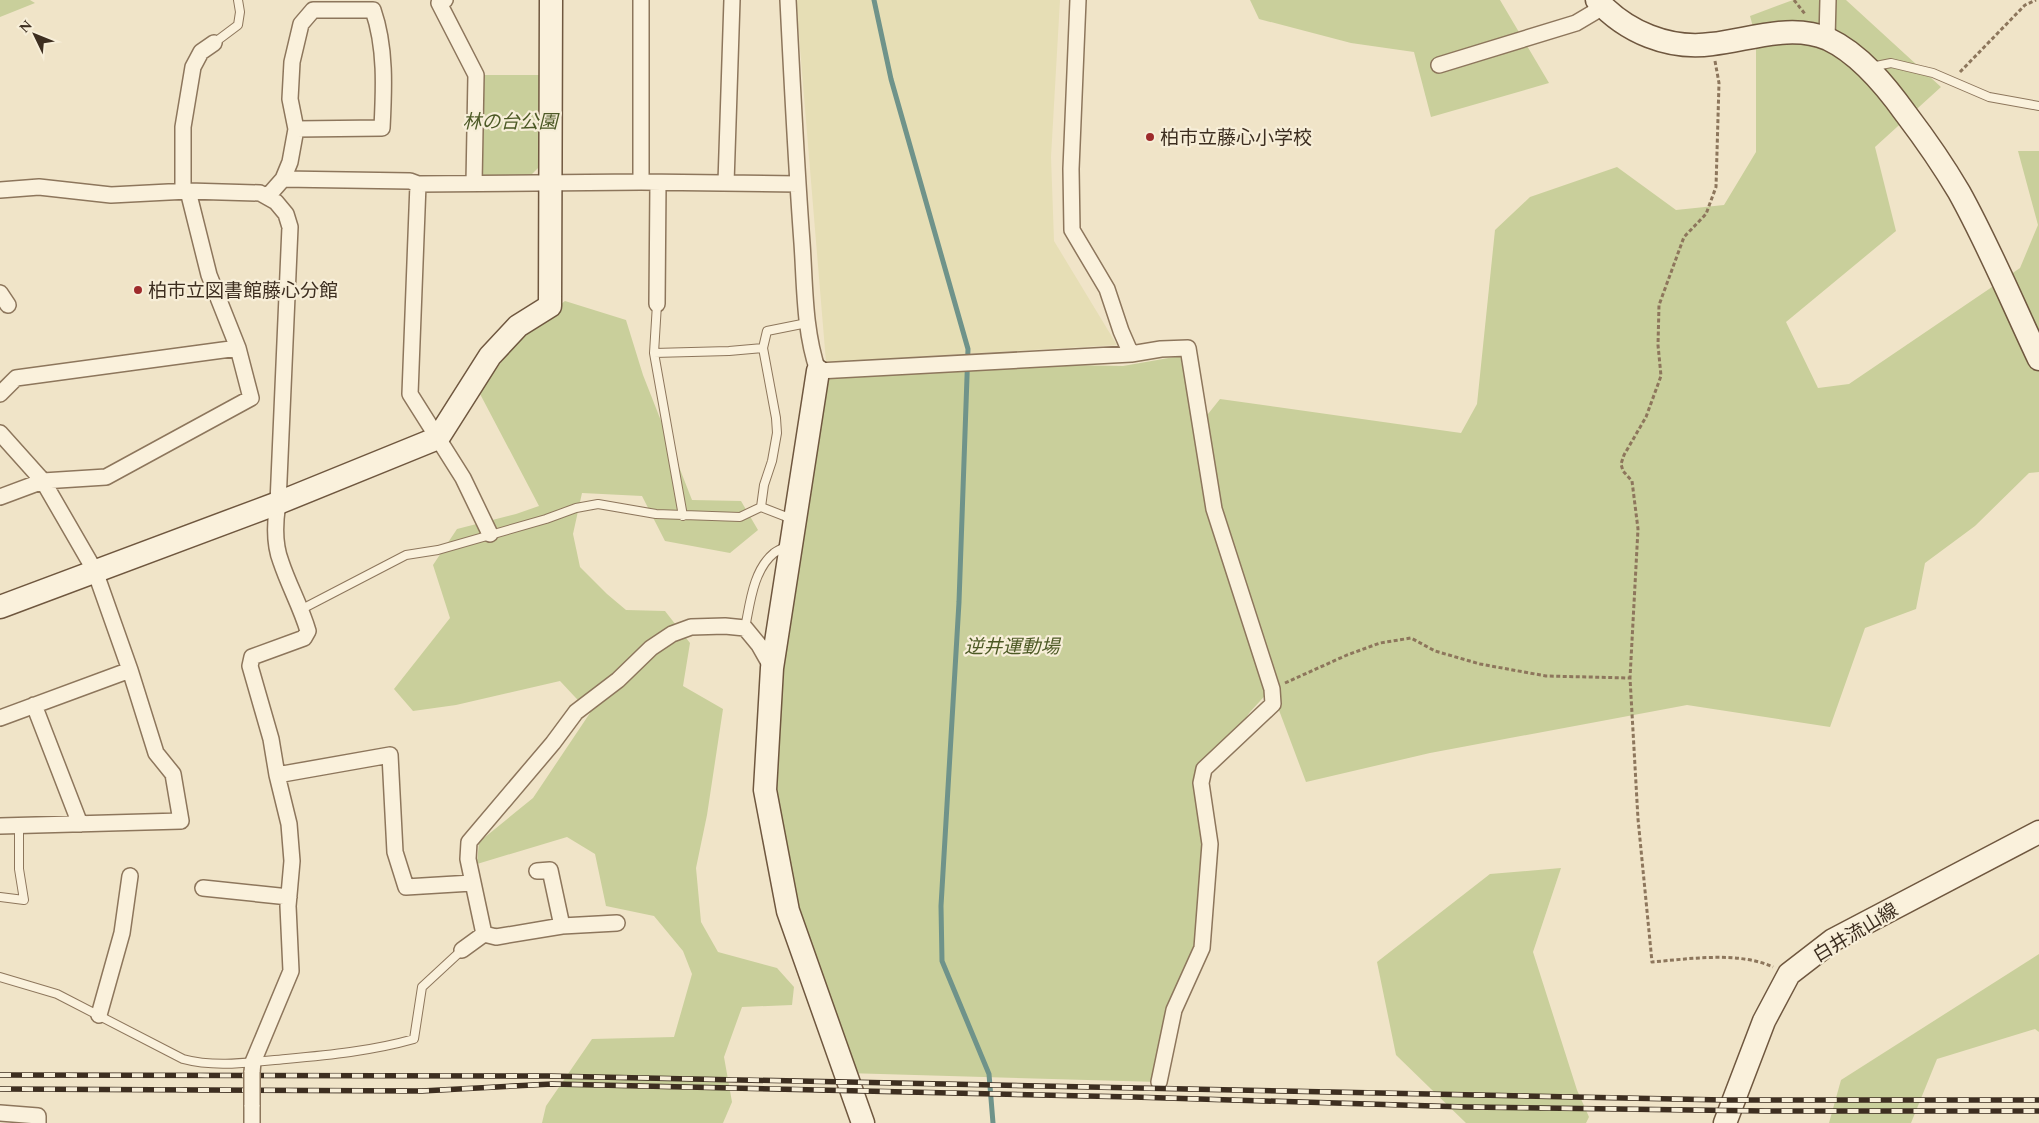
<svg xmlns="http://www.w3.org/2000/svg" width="2039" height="1123" viewBox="0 0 2039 1123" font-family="Spectral,'Noto Sans JP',serif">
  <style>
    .farmland { fill: #e6deb5 }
    .green { fill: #c9cf9b }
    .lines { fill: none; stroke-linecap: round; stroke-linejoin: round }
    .stream { stroke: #6f938a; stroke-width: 5 }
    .lane-casing { stroke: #8d765c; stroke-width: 10 }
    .street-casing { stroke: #8d765c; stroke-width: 18 }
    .secondary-casing { stroke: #6f573f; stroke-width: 25 }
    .path { stroke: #8d765c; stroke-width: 3; stroke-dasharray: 4 2.5; stroke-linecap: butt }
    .lane { stroke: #faf1dc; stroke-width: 8 }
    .street { stroke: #faf1dc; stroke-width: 15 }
    .secondary { stroke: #faf1dc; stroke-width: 22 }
    .rail-casing { stroke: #3d2e20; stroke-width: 5.5 }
    .rail { stroke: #f7eed8; stroke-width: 4; stroke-dasharray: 11; stroke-linecap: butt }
    .street-bridge-casing { stroke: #8d765c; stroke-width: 18; stroke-linecap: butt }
    .street-bridge { stroke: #faf1dc; stroke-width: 15 }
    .poi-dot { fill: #9e2a2b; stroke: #f7eed8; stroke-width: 2 }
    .labels { text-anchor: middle; stroke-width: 4.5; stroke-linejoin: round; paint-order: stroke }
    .park-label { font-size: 19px; font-style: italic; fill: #4d5a26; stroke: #f7eed8 }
    .poi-label { font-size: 19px; fill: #3d2e20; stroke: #f7eed8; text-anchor: start }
    .street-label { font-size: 19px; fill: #3d2e20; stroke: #f7eed8 }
  </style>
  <rect width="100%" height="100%" fill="#f0e4c8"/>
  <path class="farmland" d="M796,0H1060L1051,157L1054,241L1117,345L826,362Z"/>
  <path class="green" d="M0,0H30L35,3L0,17Z
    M1250,0H1500L1549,83L1431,117L1414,52L1351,43L1259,19Z
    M1793,0H1846L1941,87L1875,147L1896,231L1786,322L1818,388L1849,384L2020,268L2038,225L2018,151H2039V472L2029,473L1975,526L1925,563L1916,609L1865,628L1830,727L1687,705L1430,753L1306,782L1271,689L1250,712L1201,783L1210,844L1202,948L1159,1082L846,1073L765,790L818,371L948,363L1123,366L1180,356L1196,429L1220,399L1461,433L1477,404L1495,230L1530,197L1617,167L1676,210L1724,205L1756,152V38L1750,16Z
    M479,75H539V167L530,176H481Z
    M565,301L626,320L643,375L692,500L741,501L758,530L730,553L665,541L642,496L582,493L573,534L580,567L607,594L626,610L665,611L690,643L683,686L723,709L707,815L696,868L701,922L718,952L777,968L794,987L792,1005L742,1007L724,1057L732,1102L723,1123H542L546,1106L592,1039L674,1037L692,974L683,951L654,916L606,906L595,854L567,837L477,864L479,842L533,798L590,713L560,681L456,705L413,711L394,689L450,618L433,565L457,529L516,514L539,506L479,392L522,334Z
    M1561,868L1533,952L1577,1090L1589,1117L1586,1123H1466L1396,1055L1377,962L1490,874Z
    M2039,954V1032L2035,1029L1937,1059L1911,1123H1829L1841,1080Z"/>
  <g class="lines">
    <path class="stream" d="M874,0L891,79L968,349L959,602L941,906L942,961L989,1074L993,1123"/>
    <defs>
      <path id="lane" d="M214,43L238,25L240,12L238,0
        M1871,67L1891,63L1933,73L1989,97L2039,106
        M657,304L654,353L683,516
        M654,353L729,351L763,348
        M761,507L764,485L772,461L777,433L776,418L763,348L767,331L807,323
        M302,609L406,555L438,550L546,519L576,508L598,504L656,514L740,517L761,507L792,519
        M745,628C750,604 753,570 774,553C778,550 783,548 788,546
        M0,897L24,900L19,869V826
        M0,977L57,994L183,1059C216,1068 252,1062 286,1059C329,1055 372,1051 414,1039L422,987L462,950"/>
      <path id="street" d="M445,0L439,3L476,75L474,183
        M641,0V182
        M788,0C792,81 796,162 802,243C805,286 804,330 818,371L1131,354L1161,349L1188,348L1214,509L1272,689L1273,704L1204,769L1201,783L1210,844L1202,948L1174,1010L1159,1082
        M1078,0L1071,169L1072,230L1107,289L1121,331L1131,354
        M1827,39L1828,0
        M1439,65L1576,23L1603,7
        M283,179L410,181L418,184
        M726,183L732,0
        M0,190L39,187L111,195L188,191L260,193L276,202L286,214L290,227L278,503C275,521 274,544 281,562C289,586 301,607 308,631L304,638L252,657L250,666L271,739L277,775L289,824L292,861L288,906L291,971L253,1062L252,1072
        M183,191V127L193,67L201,52L214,43
        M268,196L283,179L290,162L296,129L290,99L292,62L301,24L313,10H373C386,47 384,89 382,128L296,129
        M0,293L8,305
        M657,304L658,183
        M0,394L16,378L238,348
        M0,433L43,481L95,571L130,670L156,753L173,774L181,821L0,826
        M0,497L43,481L106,477L251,398L238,348L209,275L188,191
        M490,534L463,478L410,394L418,184L641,182L798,184
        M34,705L80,824
        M0,718L130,670
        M277,775L390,755L395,852L406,887L472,883
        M537,871L550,870L562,926L496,937L484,934L468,859L469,842L553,743L576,712L618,680L651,648L672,634L691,627L725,626L745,628L759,645L772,668
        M203,888L289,897
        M562,926L617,923
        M462,950L484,934
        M99,1015L122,933L130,876
        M252,1105V1123
        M0,1113L38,1116V1123"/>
      <path id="secondary" d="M1597,0C1626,32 1669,50 1712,44C1749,40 1791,23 1828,39C1860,54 1886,86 1906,114C1925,139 1943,165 1959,192C1989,246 2013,304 2039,359
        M818,371L772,668L765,790L788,911L863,1123
        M0,607L278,503L438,438L490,356L518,326L550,306L551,0
        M1725,1123L1764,1021L1789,974L1833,940L2039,832"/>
    </defs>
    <use href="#lane" class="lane-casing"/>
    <use href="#street" class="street-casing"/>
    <use href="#secondary" class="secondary-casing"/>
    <path class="path" d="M1794,0L1805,14
      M1715,61L1719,83L1716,187L1706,214L1684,237L1659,305L1658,345L1661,376L1646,417L1624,455L1621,464L1623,471L1632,481L1638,529L1630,678L1638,819L1652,962C1689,959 1738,951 1773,967
      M1960,72L2025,5L2036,0
      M1285,683L1347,655L1380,643L1411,638L1435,651L1480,664L1546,676L1630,678"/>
    <use href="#lane" class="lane"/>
    <use href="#street" class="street"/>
    <use href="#secondary" class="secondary"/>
    <defs>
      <path id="rail" d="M0,1075L548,1076L1724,1100H2039
        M0,1089L422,1091L552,1084L1133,1097L1466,1107L1765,1111H2039"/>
    </defs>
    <use href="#rail" class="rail-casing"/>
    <use href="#rail" class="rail"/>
    <defs>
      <path id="street-bridge" d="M252,1105V1072"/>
    </defs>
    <use href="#street-bridge" class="street-bridge-casing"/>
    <use href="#street-bridge" class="street-bridge"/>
  </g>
  <g class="poi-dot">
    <circle cx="1150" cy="137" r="5"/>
    <circle cx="138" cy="290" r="5"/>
  </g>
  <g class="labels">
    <g class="park-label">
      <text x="510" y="128">林の台公園</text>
      <text x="1012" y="653">逆井運動場</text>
    </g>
    <g class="poi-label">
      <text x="1160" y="144">柏市立藤心小学校</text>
      <text x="148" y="297">柏市立図書館藤心分館</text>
    </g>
    <g class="street-label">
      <text transform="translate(1855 932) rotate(-31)" y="7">白井流山線</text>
    </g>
  </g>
  <g transform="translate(35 35) rotate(313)" stroke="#f7eed8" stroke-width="4" paint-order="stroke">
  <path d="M0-4L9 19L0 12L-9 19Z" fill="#3d2e20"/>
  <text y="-8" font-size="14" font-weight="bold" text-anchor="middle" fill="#3d2e20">N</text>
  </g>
</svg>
